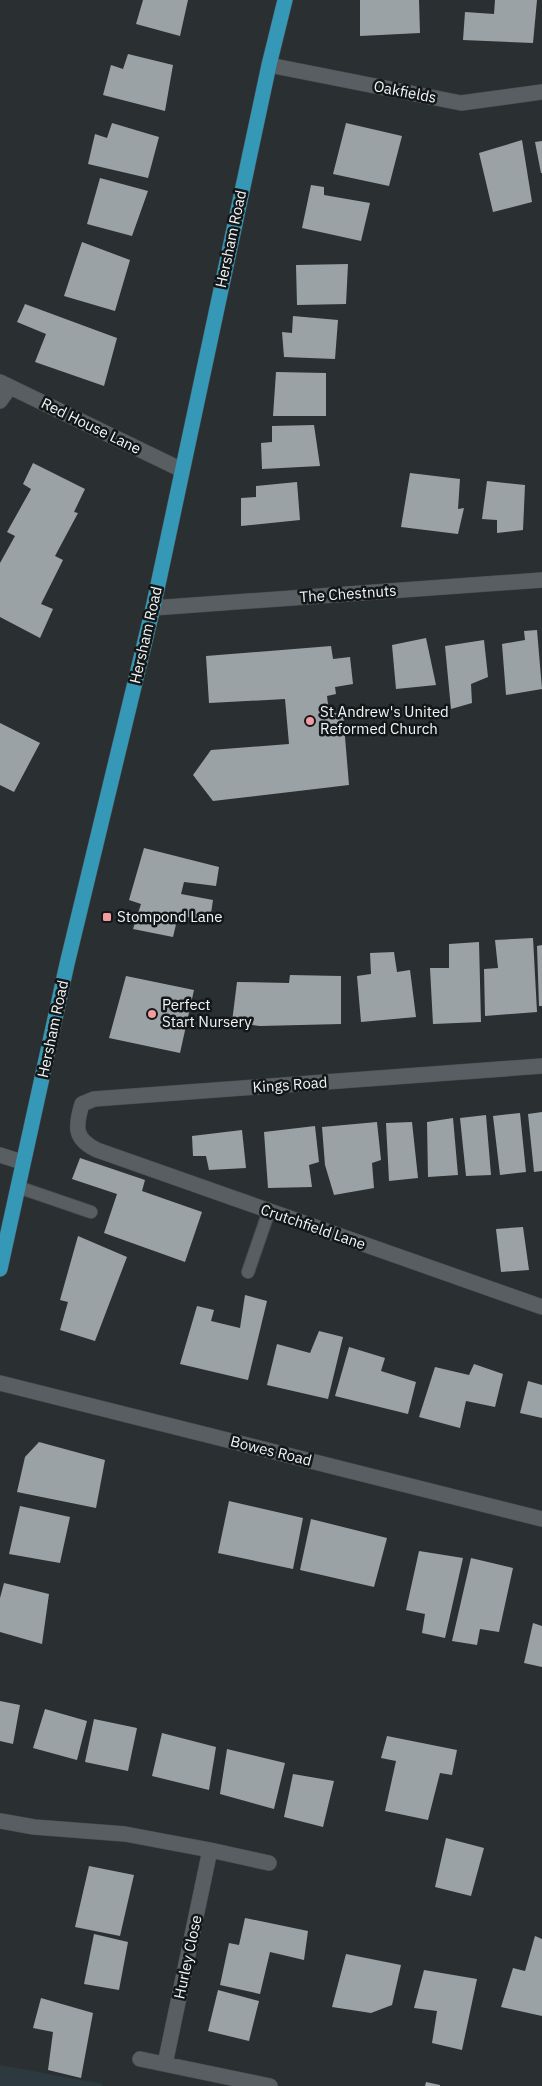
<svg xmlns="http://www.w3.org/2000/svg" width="542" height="2086" viewBox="0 0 542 2086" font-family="'IBM Plex Sans',sans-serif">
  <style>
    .built { fill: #2c393f }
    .building { fill: #9ba2a6 }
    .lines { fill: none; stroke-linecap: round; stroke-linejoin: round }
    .lane-casing { stroke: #484d4f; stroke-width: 14 }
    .street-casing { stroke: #484d4f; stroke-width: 16 }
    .primary-casing { stroke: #484d4f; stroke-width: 16 }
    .lane { stroke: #585e61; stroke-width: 12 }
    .street { stroke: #585e61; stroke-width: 15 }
    .primary { stroke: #3598b7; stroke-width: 15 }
    .poi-dot { fill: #f49aa0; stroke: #141718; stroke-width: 2 }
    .labels { text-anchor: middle; stroke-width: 5; stroke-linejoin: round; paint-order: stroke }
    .street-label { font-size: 15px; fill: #f1f5f7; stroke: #141718 }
    .poi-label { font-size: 15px; fill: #f1f5f7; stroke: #141718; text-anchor: start }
  </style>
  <rect width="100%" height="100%" fill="#2a3032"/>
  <path class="built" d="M0,2065L102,2084V2086H0Z"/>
  <path class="building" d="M143,0H188L180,36L136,24Z
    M360,0H419L420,33L360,36Z
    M495,0H537L533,43L463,40L465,12L494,14Z
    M128,54L173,65L165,111L103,95L111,65L123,69Z
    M112,123L159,137L148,178L88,164L95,134L107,138Z
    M346,123L402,136L389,186L333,174Z
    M522,140L532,202L493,212L479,153Z
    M542,141V173H541L535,142Z
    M100,178L148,191L132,236L87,224Z
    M311,185L324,187V195L370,203L361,241L302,228Z
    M82,242L130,260L115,311L64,296Z
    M348,264L346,304L297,305L296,265Z
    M25,304L117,338L104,386L35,362L46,334L17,322Z
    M293,316L338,320L335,359L284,357L282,332L292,333Z
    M276,372L326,373V416H273Z
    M314,425L320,466L262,469L261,443L272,442V426Z
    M33,463L85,489L74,512L78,513L55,556L63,560L41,604L53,609L40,638L0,617V563L15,536L7,532L31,489L23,484Z
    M410,473L460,479L458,509L464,508L458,534L401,527Z
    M487,481L525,485L523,530L497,533V520L482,519Z
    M297,482L300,520L241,526V498L256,497V486Z
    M537,630L542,689L506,695L502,644L525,640L524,631Z
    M426,638L436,685L396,689L392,645Z
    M484,640L488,677L471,684L472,703L451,709L445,646Z
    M331,646L333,659L350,657L353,684L335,687L336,694L327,696L329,713H343L349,785L213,801L193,775L211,750L289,744L285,699L209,703L206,656Z
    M0,723L40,743L14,792L0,785Z
    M144,848L219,867L216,886L184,882L181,894L213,900L210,920L178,916L173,937L133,929L141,904L129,900Z
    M533,938L537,1012L485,1016L484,969L498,968L495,940Z
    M479,942L481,1022L433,1024L430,968H449V944Z
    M542,945V1006H539L537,946Z
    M394,952L397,972L410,970L416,1017L361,1022L357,976L371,974L370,953Z
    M290,975L341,976V1024L260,1026L232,1022L237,982L289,983Z
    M126,976L194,990L180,1053L109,1038Z
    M542,1112V1171L534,1172L528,1114Z
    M520,1113L526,1172L500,1175L493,1116Z
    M486,1115L491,1175L466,1176L460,1118Z
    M453,1118L458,1175L428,1177L427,1122Z
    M377,1122L381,1160L372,1163L374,1188L334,1195L325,1165L322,1127Z
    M412,1122L418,1178L389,1181L386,1123Z
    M315,1126L319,1162L309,1165L312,1187L268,1188L264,1132Z
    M242,1130L246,1168L209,1170L206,1156H193L192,1136Z
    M80,1158L145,1180L142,1191L202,1212L185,1262L104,1233L117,1194L72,1179Z
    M523,1227L529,1270L501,1272L496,1229Z
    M78,1236L127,1257L95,1341L60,1330L68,1302L60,1300Z
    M245,1295L267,1301L248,1380L180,1364L197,1306L214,1310L211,1321L240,1328Z
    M319,1331L343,1337L328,1399L267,1385L277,1344L310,1353Z
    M349,1347L385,1358L381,1371L416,1382L408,1414L335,1396Z
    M474,1364L503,1374L495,1407L466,1401L460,1428L419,1417L435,1367L469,1375Z
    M528,1381L542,1385V1418L520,1413Z
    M39,1442L105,1460L96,1508L17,1492L25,1457Z
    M229,1501L303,1518L293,1569L218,1553Z
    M20,1506L70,1517L60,1563L9,1554Z
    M311,1519L387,1538L374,1587L300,1570Z
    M419,1551L463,1558L445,1638L422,1633L425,1614L406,1610Z
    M471,1558L513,1568L499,1632L480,1629L477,1645L452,1641Z
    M4,1583L49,1594L42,1644L0,1632V1598Z
    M533,1623L542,1626V1667L524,1663Z
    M0,1701L20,1705L13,1744L0,1741Z
    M45,1709L87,1721L77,1760L33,1748Z
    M94,1719L137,1728L128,1771L85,1762Z
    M162,1733L216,1747L209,1790L152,1776Z
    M387,1736L457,1750L452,1775L440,1773L428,1820L385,1811L396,1761L381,1758Z
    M227,1749L285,1763L274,1809L220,1794Z
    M293,1774L334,1781L323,1827L284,1817Z
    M446,1838L484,1848L471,1896L435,1887Z
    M89,1866L134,1875L120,1936L75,1927Z
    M245,1918L308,1931L304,1960L270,1952L260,1994L220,1985L229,1943L239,1945Z
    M94,1934L128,1942L119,1990L84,1984Z
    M535,1936L542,1939V2016L501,2007L513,1968L525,1971Z
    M346,1954L401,1965L392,2005L371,2013L332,2007Z
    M424,1970L477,1979L462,2050L432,2043L437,2011L414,2008Z
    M218,1990L259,2001L249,2041L208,2031Z
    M41,1998L93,2013L81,2078L48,2070L53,2032L33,2028Z
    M426,2082L440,2085V2086H425Z"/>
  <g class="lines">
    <defs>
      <path id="lane" d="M18,1187L91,1212
        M248,1272L269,1211"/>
      <path id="street" d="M269,65L461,103L542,92
        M0,382L182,470
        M0,401L10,387
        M153,608L542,580
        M542,1066L94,1099L82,1104C75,1127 74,1139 97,1150L542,1307
        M0,1155L22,1162
        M0,1383L542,1519
        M0,1821L34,1827L125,1834L210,1850
        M140,2059L270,2086
        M165,2064L210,1850L269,1863"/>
      <path id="primary" d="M0,1269L67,964L153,608L269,65L285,0"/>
    </defs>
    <use href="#lane" class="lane-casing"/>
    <use href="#street" class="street-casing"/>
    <use href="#primary" class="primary-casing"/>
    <use href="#lane" class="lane"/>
    <use href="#street" class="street"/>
    <use href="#primary" class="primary"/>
  </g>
  <g class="poi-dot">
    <circle cx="310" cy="721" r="5"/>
    <rect x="102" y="912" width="10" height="10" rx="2.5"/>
    <circle cx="152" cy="1014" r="5"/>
  </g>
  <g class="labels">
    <g class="street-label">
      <text transform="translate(405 92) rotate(11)" y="5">Oakfields</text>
      <text transform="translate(231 239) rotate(-78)" y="5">Hersham Road</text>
      <text transform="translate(91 426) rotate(26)" y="5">Red House Lane</text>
      <text transform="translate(348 594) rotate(-4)" y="5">The Chestnuts</text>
      <text transform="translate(146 635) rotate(-77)" y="5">Hersham Road</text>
      <text transform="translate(53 1029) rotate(-78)" y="5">Hersham Road</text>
      <text transform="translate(290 1085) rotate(-4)" y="5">Kings Road</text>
      <text transform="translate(313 1227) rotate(19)" y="5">Crutchfield Lane</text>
      <text transform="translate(271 1451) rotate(14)" y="5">Bowes Road</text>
      <text transform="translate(188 1957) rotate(-78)" y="5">Hurley Close</text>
    </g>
    <g class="poi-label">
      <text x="320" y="717">St Andrew's United<tspan x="320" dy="17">Reformed Church</tspan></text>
      <text x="117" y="922">Stompond Lane</text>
      <text x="162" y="1010">Perfect<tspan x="162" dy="17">Start Nursery</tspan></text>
    </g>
  </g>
</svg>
